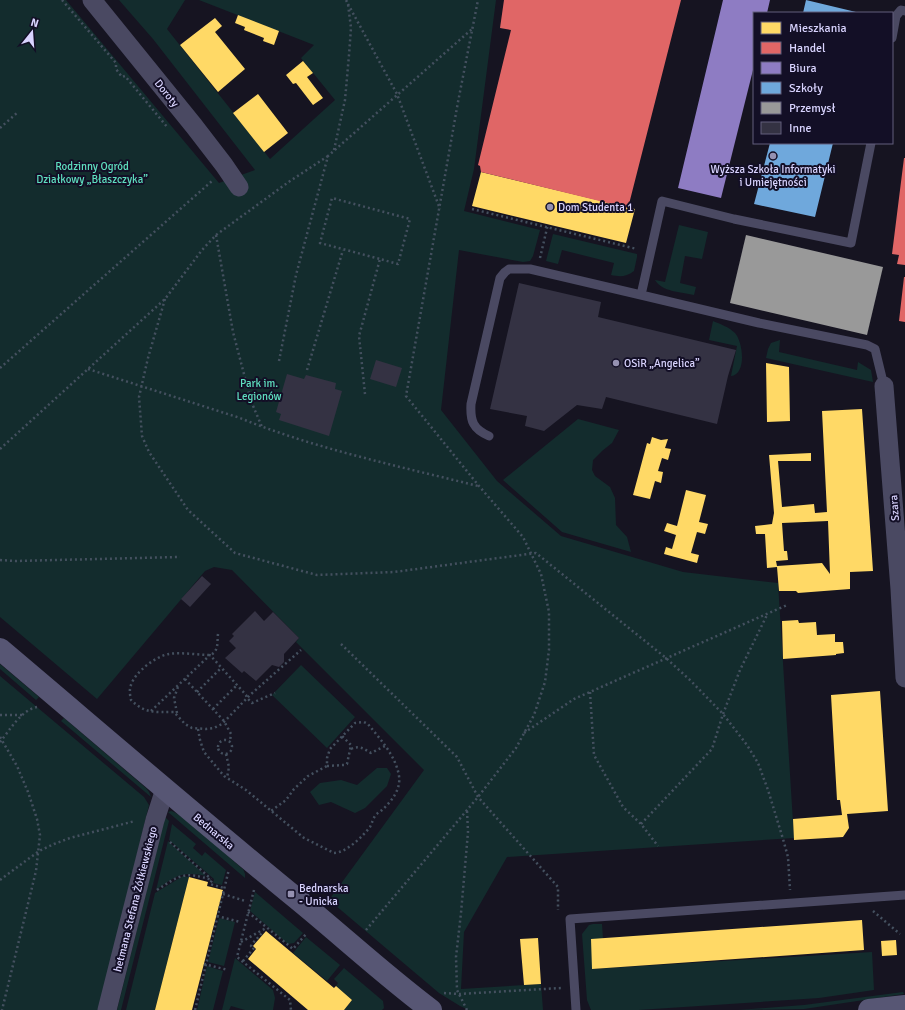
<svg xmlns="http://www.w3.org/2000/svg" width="905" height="1010" viewBox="0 0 905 1010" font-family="Signika,sans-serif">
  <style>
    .green { fill: #132c2d }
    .homes { fill: #ffd966; fill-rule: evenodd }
    .shops { fill: #e06666 }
    .offices { fill: #8e7cc3 }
    .schools { fill: #6fa8dc }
    .industry { fill: #999 }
    .building { fill: #343243 }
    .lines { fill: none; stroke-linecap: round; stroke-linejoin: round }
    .path { stroke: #44505f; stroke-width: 2.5; stroke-dasharray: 2 3; stroke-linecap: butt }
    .lane { stroke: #4a4962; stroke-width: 9 }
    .street { stroke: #4a4962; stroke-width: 19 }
    .secondary { stroke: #575674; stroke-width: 22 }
    .poi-dot { fill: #9591b1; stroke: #130f26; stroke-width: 1.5 }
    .labels { text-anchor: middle; stroke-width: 4; stroke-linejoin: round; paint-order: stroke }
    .street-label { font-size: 11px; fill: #d9d4ff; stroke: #130f26 }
    .park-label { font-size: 11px; fill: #5fe0c0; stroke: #130f26 }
    .poi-label { font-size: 11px; fill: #d9d4ff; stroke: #130f26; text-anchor: start }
  </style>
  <rect width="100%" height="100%" fill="#161421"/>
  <path class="green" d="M0,0H66L219,183L255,170L153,39L119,0H185L167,29L270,159L335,100L301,58L314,45L199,0H496L474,169L464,211L540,230L533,256L530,261L523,262L459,250L441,410L497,481L561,536L683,572L778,583L794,838L507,857L464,932L461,989L541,984L543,1010H469L460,1006L439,993L329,900L424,770L296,642L299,638L232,570L214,567L205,571L97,699L0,617Z
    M679,225L708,232L702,259L685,256L680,283L696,287L694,295C681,292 662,292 655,280L665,282Z
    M553,234L637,254V257L634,271C626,277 620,277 611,275L614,263L562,250L558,264L546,261Z
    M713,321C720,324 729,327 735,333C743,342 747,374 731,376L737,346L709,340Z
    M780,340L779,352L857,370L858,362L871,370L873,382L766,358L768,349L771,343Z
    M578,419L619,430L612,443L602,451L593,460L592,470L595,476L610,487L615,498L616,525L627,537L631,552L562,532L503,480Z
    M0,664L39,697L36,700L0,669Z
    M301,665L355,717L327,748L272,695Z
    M0,676L144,797L149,805L99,1010H0Z
    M64,718L146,788L149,792L151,797L61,721Z
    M377,768H387L391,774L387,786L365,808L355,813L331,802L319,805L310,792L320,783L341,780L357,785Z
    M171,811C181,812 232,860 243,869L245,874V878L168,812Z
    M165,817L169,821L121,1010H117Z
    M172,824L196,844L193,848L202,856L205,852L226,870L222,885L213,883L214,879L169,840Z
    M168,841L206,876C181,871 176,876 156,890Z
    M183,876L189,877L155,1010H126L155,893Z
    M255,892L303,933L294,943L288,944L250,911Z
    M219,918L235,922L224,966L208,962Z
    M593,924H602L603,939L592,969L872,952L874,990L819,998L638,1010H591L587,1000L582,934L589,925Z
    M306,937L340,965L327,981L293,953Z
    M235,958L273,990L275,998L273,1010H245L231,1006L229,1010H222Z
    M207,966L223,971L213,1010H197Z
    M344,968L383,1001L384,1008L382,1010H344L352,1000L336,986L338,983L334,979Z
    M903,992L904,994L804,1009L738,1010L804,1005Z"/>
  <path class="homes" d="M238,15L279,31L274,45L263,41L264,38L244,30L245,27L235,23Z
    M215,18L222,26L215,32L245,69L218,92L180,45Z
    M303,61L313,73L307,77L323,98L313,105L296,83L293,84L286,75Z
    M258,94L288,133L264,152L233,113Z
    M481,172L635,209L626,243L472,206Z
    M766,363L789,367L790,421L767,422Z
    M862,409L873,571L850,572V589L798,593L796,591H779L777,567L767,568L765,534H756L755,526L772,524L774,513L769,455L811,453V461H778L782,507L814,504L815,513L827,512L822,411ZM828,521L830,574L822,563L777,566L776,561L788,560L787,551H784L782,523Z
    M652,437L661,440L668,439L665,448L671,449L668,460L662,458L658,471L663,472L661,483L655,481L650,499L633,495L647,443L650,444Z
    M686,490L706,495L699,522L708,524L705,534L697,532L691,553L699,555L697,563L664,554L666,547L672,549L676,535L664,531L667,523L677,526Z
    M798,620L799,623L816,622L817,635L835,634V642H843L844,653L836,654V655L783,659L782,621Z
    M880,691L888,811L847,814L849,828L843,837L794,840L793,819L842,815L840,800H837L831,695Z
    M189,877L208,882L207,886L223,890L192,1010H155Z
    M862,920L864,950L592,969L591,939Z
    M266,931L334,988L336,986L352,1000L344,1010H308L248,959L256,949L253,946Z
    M538,938L541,984L524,985L520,939Z
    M896,940L897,955L882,956L881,941Z"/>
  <path class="shops" d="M504,0H681L628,208L481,172L480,166L478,165L511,30L500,28Z
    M904,158H905V265L897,264L899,255L892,254Z
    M904,277H905V322L899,321Z"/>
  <path class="offices" d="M723,0H770L767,13H754V66L721,198L678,188Z"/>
  <path class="schools" d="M806,0L856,12V13H803Z
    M770,143H833L815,217L754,204Z"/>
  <path class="industry" d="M746,235L883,267L867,335L730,303Z"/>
  <path class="building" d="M519,283L601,302L598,317L736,350L728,376L717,424L606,397L602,409L577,405L544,431L525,426L527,416L490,409Z
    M376,360L402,368L396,387L370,379Z
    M287,374L304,379L306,375L336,383L335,389L342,391L329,436L279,420L281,414L276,412Z
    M202,576L211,584L190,607L181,599Z
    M255,611L264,621L273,612L299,638L284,654V662L279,667L272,665L256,681L244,671L242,673L225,658L236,648L229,641L234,636L232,634Z"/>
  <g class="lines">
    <path class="path" d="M62,0L116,63V69L122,77L125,76L168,128
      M348,4L397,94L440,209
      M0,128L18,112
      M334,150L345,100L349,55L351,28L348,4L346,0
      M472,209L637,249
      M216,235L233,332L251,401L262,427
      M540,258L548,224
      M165,299L148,358L139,397L142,436L149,452L188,510L235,553L317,575L394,572L536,553L666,658L691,681L723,714L747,745L758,763L768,790L783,839L788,857L790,890
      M279,361L296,275L328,156L472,29
      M0,368L212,181
      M88,369L240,418C316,449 398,466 478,486
      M307,370L343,250
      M365,394L359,336L380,259L398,264L410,219L332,198L320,243L380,259
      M0,449L165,299L202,250L216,235L290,181L328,156
      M0,560L15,561L180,557
      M218,634C217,642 219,652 210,655C197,655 182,652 169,654C156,656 135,672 131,685C129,690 130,695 131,700C145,714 156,712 174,712L185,724L192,728L206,729L214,728L222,724L250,695L301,650
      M341,644L457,757L478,797L558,887V910
      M185,679L224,721L231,734L230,741
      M197,692L221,668
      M590,692L594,755L623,807L641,824L658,846
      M213,709L237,685
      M151,711L210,655L246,695L247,698L252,703L275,693
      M177,713L174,698L178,687
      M0,715H23
      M198,729L200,740L204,752L224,776L246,790L304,838L334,853C346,853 363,836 370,827C372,823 373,819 375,816C377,813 380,812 382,810C392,801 401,789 399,776C396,756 380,739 368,724L364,722L355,723L330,749L327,758V766L308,776L294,789L286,800L271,811
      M524,733L574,699L787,605
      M0,737L17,766L28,792L37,819L40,835L36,871L2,1010
      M218 747a7 7 0 1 1 14 0a7 7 0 1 1-14 0Z
      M0,742C10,730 21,710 37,707
      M351,749C360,745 364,749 371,753L385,746
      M226,754L229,767L227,778
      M327,766L344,765L347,764L351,745L342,736
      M641,824L712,749L723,714L740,670L767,615
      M170,842L211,879
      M0,880L39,851L54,844L70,838L135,821
      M157,890C180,875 184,871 212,880L210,884L224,888
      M254,890L237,957L290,1000L291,1010
      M223,894L245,901
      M873,911L900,934
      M248,912L293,949L307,933
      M217,916L240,922
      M366,930L478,797L516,748L534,715L545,682L549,650V612L541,574L523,537L479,486L406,396L458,102L478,0
      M241,942L266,928
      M243,961L254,948L251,946L252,944L262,933L261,931
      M204,964L228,970
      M444,993L459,994L561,988
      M195,1010L229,869
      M467,1010L457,990L456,957L461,913L468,832L467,810"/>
    <path class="lane" d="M892,38L896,16L901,10L905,11
      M871,143L851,243L734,219L662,201L641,295L759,323L867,345L875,349L884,386
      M489,436C473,429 470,421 471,404L500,278L505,272L509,269H530L641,295
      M576,1010L570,919L905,895"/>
    <path class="street" d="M92,0L194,126L224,165L239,187
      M884,386L900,589L905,678
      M107,1010L155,820L165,789"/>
    <path class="secondary" d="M0,649C97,731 193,814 291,894C338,932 383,974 431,1010
      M869,1010L905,1006"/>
  </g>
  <g class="poi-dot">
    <circle cx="773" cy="156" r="4"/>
    <circle cx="550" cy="207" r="4"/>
    <circle cx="616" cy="363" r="4"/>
    <rect x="287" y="890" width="8" height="8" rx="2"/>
  </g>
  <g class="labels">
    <g class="street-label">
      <text transform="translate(167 93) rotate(51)" y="4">Doroty</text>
      <text transform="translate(894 508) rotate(-94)" y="4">Szara</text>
      <text transform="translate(214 831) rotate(40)" y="4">Bednarska</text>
      <text transform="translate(135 899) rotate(-76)" y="4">hetmana Stefana Żółkiewskiego</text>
    </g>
    <g class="park-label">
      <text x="92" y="170">Rodzinny Ogród<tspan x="92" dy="13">Działkowy „Błaszczyka”</tspan></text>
      <text x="259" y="387">Park im.<tspan x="259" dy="13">Legionów</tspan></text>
    </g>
    <g class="poi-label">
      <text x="773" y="173" text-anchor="middle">Wyższa Szkoła Informatyki<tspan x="773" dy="13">i Umiejętności</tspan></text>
      <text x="558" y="211">Dom Studenta 1</text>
      <text x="624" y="367">OSiR „Angelica”</text>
      <text x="299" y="892">Bednarska<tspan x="299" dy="13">- Unicka</tspan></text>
    </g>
  </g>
  <rect x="753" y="12" width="140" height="132" fill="#130f26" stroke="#625e7d"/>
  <rect x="761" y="22" width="20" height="12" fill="#ffd966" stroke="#625e7d"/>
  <text x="789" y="32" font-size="12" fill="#d9d4ff">Mieszkania</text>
  <rect x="761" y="42" width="20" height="12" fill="#e06666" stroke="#625e7d"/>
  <text x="789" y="52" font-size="12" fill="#d9d4ff">Handel</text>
  <rect x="761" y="62" width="20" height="12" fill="#8e7cc3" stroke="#625e7d"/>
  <text x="789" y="72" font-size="12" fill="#d9d4ff">Biura</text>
  <rect x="761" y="82" width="20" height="12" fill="#6fa8dc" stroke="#625e7d"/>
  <text x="789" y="92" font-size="12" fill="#d9d4ff">Szkoły</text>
  <rect x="761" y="102" width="20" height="12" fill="#999999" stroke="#625e7d"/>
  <text x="789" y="112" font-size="12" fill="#d9d4ff">Przemysł</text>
  <rect x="761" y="122" width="20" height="12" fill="#343243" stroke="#625e7d"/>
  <text x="789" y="132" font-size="12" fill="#d9d4ff">Inne</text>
  <g transform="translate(32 32) rotate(17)" stroke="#130f26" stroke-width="3" paint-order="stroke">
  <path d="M0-3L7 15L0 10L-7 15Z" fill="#d9d4ff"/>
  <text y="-6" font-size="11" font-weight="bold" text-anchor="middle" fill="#d9d4ff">N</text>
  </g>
</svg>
